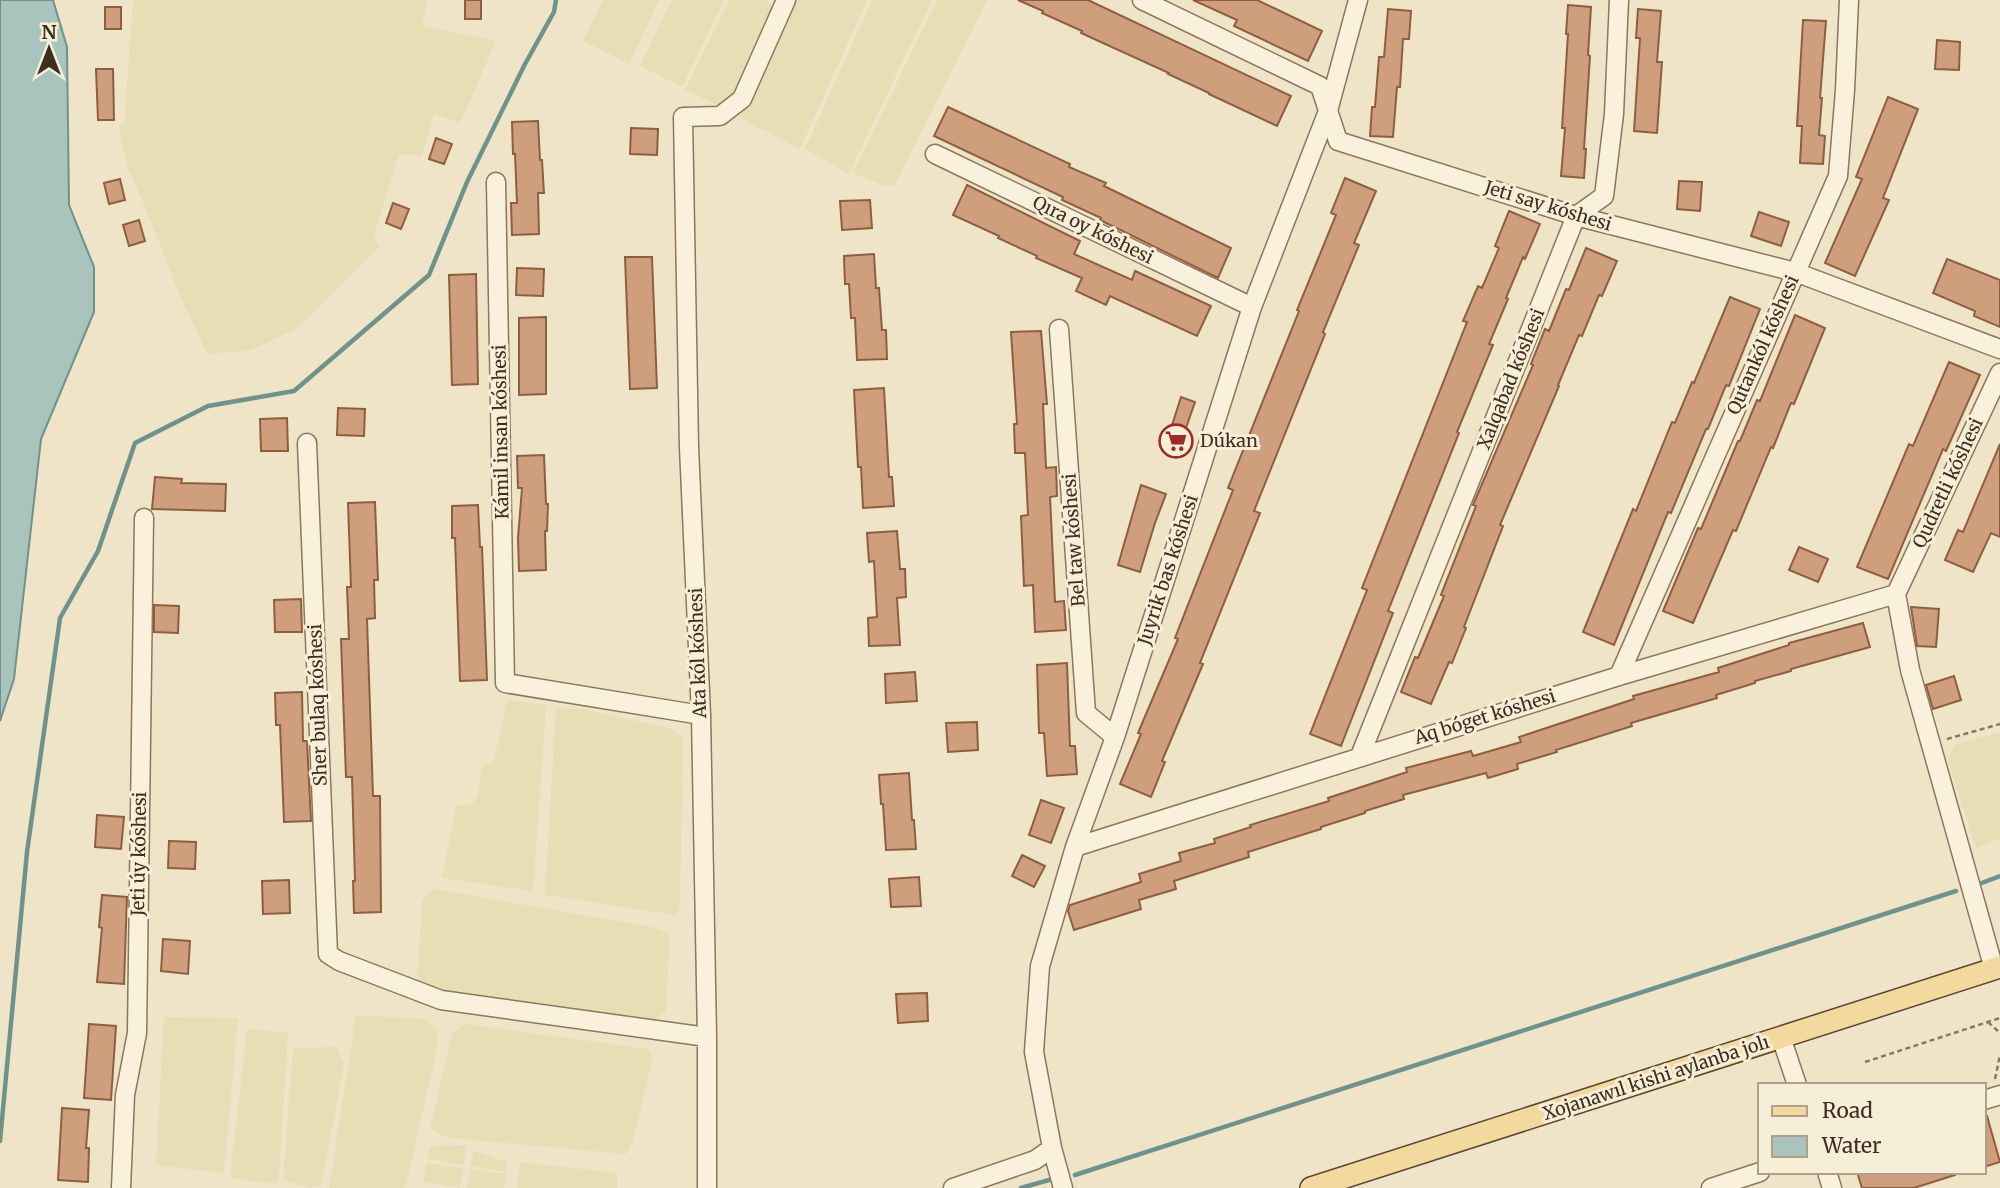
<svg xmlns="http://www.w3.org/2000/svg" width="2000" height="1188" viewBox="0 0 2000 1188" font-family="Merriweather,serif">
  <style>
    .farmland { fill: #e6deb5 }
    .water { fill: #a9c4bc; stroke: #6f938a; stroke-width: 2 }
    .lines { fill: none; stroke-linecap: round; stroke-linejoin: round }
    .stream { stroke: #6f938a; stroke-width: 4.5 }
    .building { fill: #cf9f7d; stroke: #8d5f41; stroke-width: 2 }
    .minor-casing { stroke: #8d765c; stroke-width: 21 }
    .major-casing { stroke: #5b4430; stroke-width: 24 }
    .path { stroke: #8d765c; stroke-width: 2.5; stroke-dasharray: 5 3.5; stroke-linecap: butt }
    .minor { stroke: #faf1dc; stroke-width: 18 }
    .major { stroke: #f3d9a0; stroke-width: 21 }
    .labels { text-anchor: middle; stroke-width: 6; stroke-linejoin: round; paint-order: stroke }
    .street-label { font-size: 18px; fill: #3d2e20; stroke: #f7eed8 }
    .poi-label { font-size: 18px; fill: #3d2e20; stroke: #f7eed8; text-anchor: start }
  </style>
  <rect width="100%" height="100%" fill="#f0e4c8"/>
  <path class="farmland" d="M133,0H428L422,26L496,41L460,123L434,114L422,156L399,154L373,239L380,246L296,329L251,350L207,354L175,284L151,221L127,166L119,127L124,125Z
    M603,0H659L629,64L583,41Z
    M672,0H724L682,87L640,66Z
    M729,0H764L777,6L734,95L717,105L685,90Z
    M794,0H867L800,149L740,118Z
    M872,0H932L849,174L805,149Z
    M937,0H987L894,186L882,185L853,173Z
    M508,700L546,705L533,891L442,878L456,806L473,803L478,795L483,765L493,763Z
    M556,708L587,710L673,729L683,738L680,903L676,915L545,895Z
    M2000,732V838L1976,848L1948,760L1954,745Z
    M433,889L652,927L670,933L666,1011L651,1022L417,988L422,900Z
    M356,1015L426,1019L437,1029L438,1044L407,1181L403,1188H329Z
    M164,1017L238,1018L224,1173L156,1165Z
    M464,1024L648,1049L653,1057L633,1140L626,1154L449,1138L430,1129L452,1033Z
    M247,1029L288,1033L279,1179L275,1184L230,1178Z
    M337,1047L344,1064L321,1186L309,1188L283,1180L293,1048Z
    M467,1145L464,1165L427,1159L430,1146Z
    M474,1151L507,1162V1172L470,1166Z
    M520,1162L617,1173V1188H517Z
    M426,1163L463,1168L460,1188L423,1182Z
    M470,1169L507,1174L504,1188H467Z"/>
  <path class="water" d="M0,0H53L67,47L69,205L94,267V312L41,439L14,679L0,721Z"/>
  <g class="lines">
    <path class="stream" d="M1979,884L2000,876
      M0,1141L27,852L60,618L98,551L135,443L208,406L294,391L429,275L467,182L525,64L554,12L556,0
      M1075,1175L1956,891
      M1021,1188L1049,1180"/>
  </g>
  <path class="building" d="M465,0H481V19H465Z
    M1018,0H1088L1291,96L1277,126L1209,94V93L1168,74L1169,73L1081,33L1082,31L1042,13L1043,11Z
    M1193,0H1257L1322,31L1308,61L1234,26L1237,20Z
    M1568,5L1591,7L1588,55L1590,56L1584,149H1586L1584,178L1561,176L1565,128H1562L1568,34H1566Z
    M105,7H121V29H105Z
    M1388,9L1411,11L1409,39H1403L1400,87H1397L1393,137L1370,136L1372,107H1375L1379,57H1384Z
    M1638,9L1661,11L1657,62H1662L1657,133L1634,131L1640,38H1636Z
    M1803,20L1826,21L1820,98H1822L1819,135L1825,136L1823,164L1800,163L1802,126H1797Z
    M1937,40L1960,42L1959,70L1935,69Z
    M96,69H113L114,120H98Z
    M1888,97L1918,109L1883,198L1889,200L1855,276L1825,263L1862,179L1856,177Z
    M948,107L1070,164L1069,167L1106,183L1104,186L1231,248L1218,278L1100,220L1101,218L1062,200L1063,197L934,136Z
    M538,121L540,160H542L544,193H538L539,234L512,235L511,203H517L515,154H513L512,122Z
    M631,128L658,129L657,155L630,154Z
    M436,138L452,144L444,164L429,159Z
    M1345,178L1376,191L1354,243L1359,245L1323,332L1325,334L1254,511L1260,513L1200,663L1203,664L1162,761L1165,762L1151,797L1120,784L1141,734L1138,733L1178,639L1175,638L1233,490L1228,488L1299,311L1297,310L1336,215L1331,213Z
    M120,179L125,200L109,204L104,183Z
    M1679,181L1702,182L1700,211L1677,209Z
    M967,185L1080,241L1074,254L1132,280L1135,271L1211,306L1197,336L1110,296L1106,305L1076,291L1082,278L1036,258L1037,256L998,238L999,236L953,215Z
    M870,200L872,228L842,230L840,201Z
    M393,203L409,209L401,229L386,223Z
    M1509,211L1540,224L1525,259L1523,257L1506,298L1508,299L1489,344L1493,345L1457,432L1459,433L1388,611L1393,613L1341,746L1310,734L1367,590L1362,588L1467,322L1463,321L1478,286L1482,288L1499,248L1495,246Z
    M1759,212L1789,222L1781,246L1751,236Z
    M139,220L145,241L129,246L123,225Z
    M1586,248L1617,261L1602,296L1599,295L1582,336L1579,335L1558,385L1559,386L1500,525L1503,526L1464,627L1466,628L1452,663L1449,662L1431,704L1401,692L1415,657L1418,658L1444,596L1441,595L1476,506L1473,505L1533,365L1531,364L1545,329L1549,331L1566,289L1569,290Z
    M874,254L876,288H879L882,330H886L887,359L857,360L855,318H851L849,284H845L844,256Z
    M625,257H652L657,388L630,389Z
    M1947,259L2000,280V327L1974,316L1975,311L1933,293Z
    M517,268L544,269L543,296L516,295Z
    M476,274L478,384L452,385L449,275Z
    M1730,297L1760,309L1729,386L1726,385L1708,429H1706L1671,513L1668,512L1614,645L1583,632L1633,509L1636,511L1672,422L1675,423L1692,382L1694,383Z
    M1795,315L1825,328L1794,404L1791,403L1773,448L1771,447L1736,531L1733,530L1693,623L1663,611L1698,528L1701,529L1738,441H1740L1757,400L1760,401Z
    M546,317V394L519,395V318Z
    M1041,331L1047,404H1043L1046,468L1056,467L1057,496L1050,497L1055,602L1064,601L1066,630L1035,632L1033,585L1024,586L1021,516L1028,515L1025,453H1015L1014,424H1017L1011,332Z
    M1949,362L1980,375L1946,451L1943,449L1888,579L1857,567L1909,444L1913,446Z
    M884,388L889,477H892L894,506L863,508L861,467H858L854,390Z
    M1181,397L1195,402L1179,448L1166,444Z
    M338,408L365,409L364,436L337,435Z
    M287,418L288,451H261L260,419Z
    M2000,444V537L1991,533L1973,572L1945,560L1958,530L1963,532Z
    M544,455L546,504H548L547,531H545L546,570L519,571L518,538L522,488H518L517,456Z
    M155,477L182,479L181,483L226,484L225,511L152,509Z
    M1141,485L1166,494L1155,523L1140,572L1118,565Z
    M375,502L378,580H374L375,618L367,619L373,796H380L381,912L354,913L353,881H355L352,777H346L341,639H349L347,587H351L348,503Z
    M478,505L480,547H482L487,680L460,681L455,538H452V506Z
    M897,531L900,569H905L906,597L897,598L900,645L869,646L868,618L877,617L874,561L869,562L867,533Z
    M1799,547L1828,559L1818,582L1789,570Z
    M301,599L302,632H275L274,600Z
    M154,605L179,606L178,633L154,632Z
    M1911,607L1939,609L1936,647L1917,646Z
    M1863,623L1870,647L1791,669V671L1755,681V683L1716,695L1717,698L1631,723L1632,726L1556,750L1557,752L1517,764L1518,769L1488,778L1486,773L1403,795L1404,799L1365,811V813L1321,827V829L1248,852L1249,857L1174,881L1176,889L1139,900L1141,909L1074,930L1068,911L1070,905L1141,882L1139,874L1181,861L1179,853L1215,843L1214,839L1251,827L1250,825L1329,801L1328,798L1407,772L1406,768L1471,751L1473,756L1521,742L1519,737L1634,699L1633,696L1719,672L1718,668L1789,645V643Z
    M1067,663L1070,746H1075L1077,774L1047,776L1044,733H1039L1037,665Z
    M915,672L917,701L886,703L885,674Z
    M1954,676L1961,700L1933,709L1926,685Z
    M302,692L303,741H307L311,821L284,822L280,725H276L275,693Z
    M977,722L978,750L948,752L946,723Z
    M909,773L912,820H914L916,849L886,850L883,804H881L879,775Z
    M1041,800L1064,808L1051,843L1029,835Z
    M97,815L124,817L121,849L95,847Z
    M169,841L196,842L195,869L168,868Z
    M1022,855L1045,866L1034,887L1012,876Z
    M919,877L921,906L891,907L889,879Z
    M289,880L290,913L263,914L262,881Z
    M102,895L127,897L124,984L97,982L102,928L99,927Z
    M163,939L190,941L188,974L161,971Z
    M927,993L928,1021L898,1023L896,994Z
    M89,1024L116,1026L111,1100L84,1098Z
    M62,1108L89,1110L86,1148H89L88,1182L58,1180Z
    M1987,1116L2000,1162L1984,1167V1117Z
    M1857,1172H1955V1175L1914,1188H1862Z"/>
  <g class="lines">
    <defs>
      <path id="minor" d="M1142,0L1320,86L1338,141L1576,216L1795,272L2000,349
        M935,154L1252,307
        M496,182L505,683L701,715
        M1059,329L1086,713L1115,737
        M307,443L328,954L339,961L441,1000L707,1037
        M1896,594L1910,670L1994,969
        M1896,594L2000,373
        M1619,676L1838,176L1845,90L1849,0
        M1360,756L1576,216L1604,196L1614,114L1619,0
        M1075,847L1619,676L1896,594
        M1781,1037L1797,1085
        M1984,1100L2000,1095
        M1827,1172L1832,1188
        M121,1188L125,1095L137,1033L144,518
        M707,1188V1037L701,715L689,447L683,117L720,116L742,99L786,0
        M953,1188L1035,1160L1052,1148
        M1063,1188L1052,1148L1034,1052L1040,966L1075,847L1115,737L1252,307L1328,111L1358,0
        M1711,1188L1760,1172"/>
      <path id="major" d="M1311,1188L2000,967"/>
    </defs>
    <use href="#minor" class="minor-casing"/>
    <use href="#major" class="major-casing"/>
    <path class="path" d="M1947,739L2000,724
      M1988,1022L2000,1033
      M1865,1062L2000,1018
      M1995,1079L2000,1055"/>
    <use href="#minor" class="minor"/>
    <use href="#major" class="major"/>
  </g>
  <defs>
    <symbol id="supermarket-ring" viewBox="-11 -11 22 22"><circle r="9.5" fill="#f7eed8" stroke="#9e2a2b" stroke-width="1.5"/><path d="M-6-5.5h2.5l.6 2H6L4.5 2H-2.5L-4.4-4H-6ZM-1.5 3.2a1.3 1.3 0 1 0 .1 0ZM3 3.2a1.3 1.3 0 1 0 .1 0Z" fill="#9e2a2b"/></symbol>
  </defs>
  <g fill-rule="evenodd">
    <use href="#supermarket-ring" x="1157" y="422" width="38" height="38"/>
  </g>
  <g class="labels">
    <g class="street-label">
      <text transform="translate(1548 206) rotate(17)" y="6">Jeti say kóshesi</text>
      <text transform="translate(1093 230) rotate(26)" y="6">Qıra oy kóshesi</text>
      <text transform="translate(1763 345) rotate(-66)" y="6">Qutankól kóshesi</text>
      <text transform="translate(1511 379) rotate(-68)" y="6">Xalqabad kóshesi</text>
      <text transform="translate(501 432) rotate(-91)" y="6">Kámil insan kóshesi</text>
      <text transform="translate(1948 483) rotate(-65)" y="6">Qudretli kóshesi</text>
      <text transform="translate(1074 540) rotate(-94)" y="6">Bel taw kóshesi</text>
      <text transform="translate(1168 570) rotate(-72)" y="6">Juyrik bas kóshesi</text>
      <text transform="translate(698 653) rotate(-92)" y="6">Ata kól kóshesi</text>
      <text transform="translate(318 705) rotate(-92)" y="6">Sher bulaq kóshesi</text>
      <text transform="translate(1485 717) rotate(-17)" y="6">Aq bóget kóshesi</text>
      <text transform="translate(139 854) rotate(-89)" y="6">Jeti úy kóshesi</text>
      <text transform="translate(1656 1078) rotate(-18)" y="6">Xojanawıl kishi aylanba jolı</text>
    </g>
    <g class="poi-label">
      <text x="1200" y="447">Dúkan</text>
    </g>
  </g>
  <rect x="1758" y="1083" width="228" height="91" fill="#f7eed8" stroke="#ada18e" stroke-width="2"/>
  <rect x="1772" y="1106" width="35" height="10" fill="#f3d9a0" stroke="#ada18e" stroke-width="2"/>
  <text x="1822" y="1118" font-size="21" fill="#3d2e20">Road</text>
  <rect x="1772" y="1136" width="35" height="21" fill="#a9c4bc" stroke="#ada18e" stroke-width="2"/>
  <text x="1822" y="1153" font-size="21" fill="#3d2e20">Water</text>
  <g transform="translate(49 49)" stroke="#f7eed8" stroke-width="5" paint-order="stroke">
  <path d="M0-5L12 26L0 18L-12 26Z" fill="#3d2e20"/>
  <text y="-10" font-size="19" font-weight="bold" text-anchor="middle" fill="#3d2e20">N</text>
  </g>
</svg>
